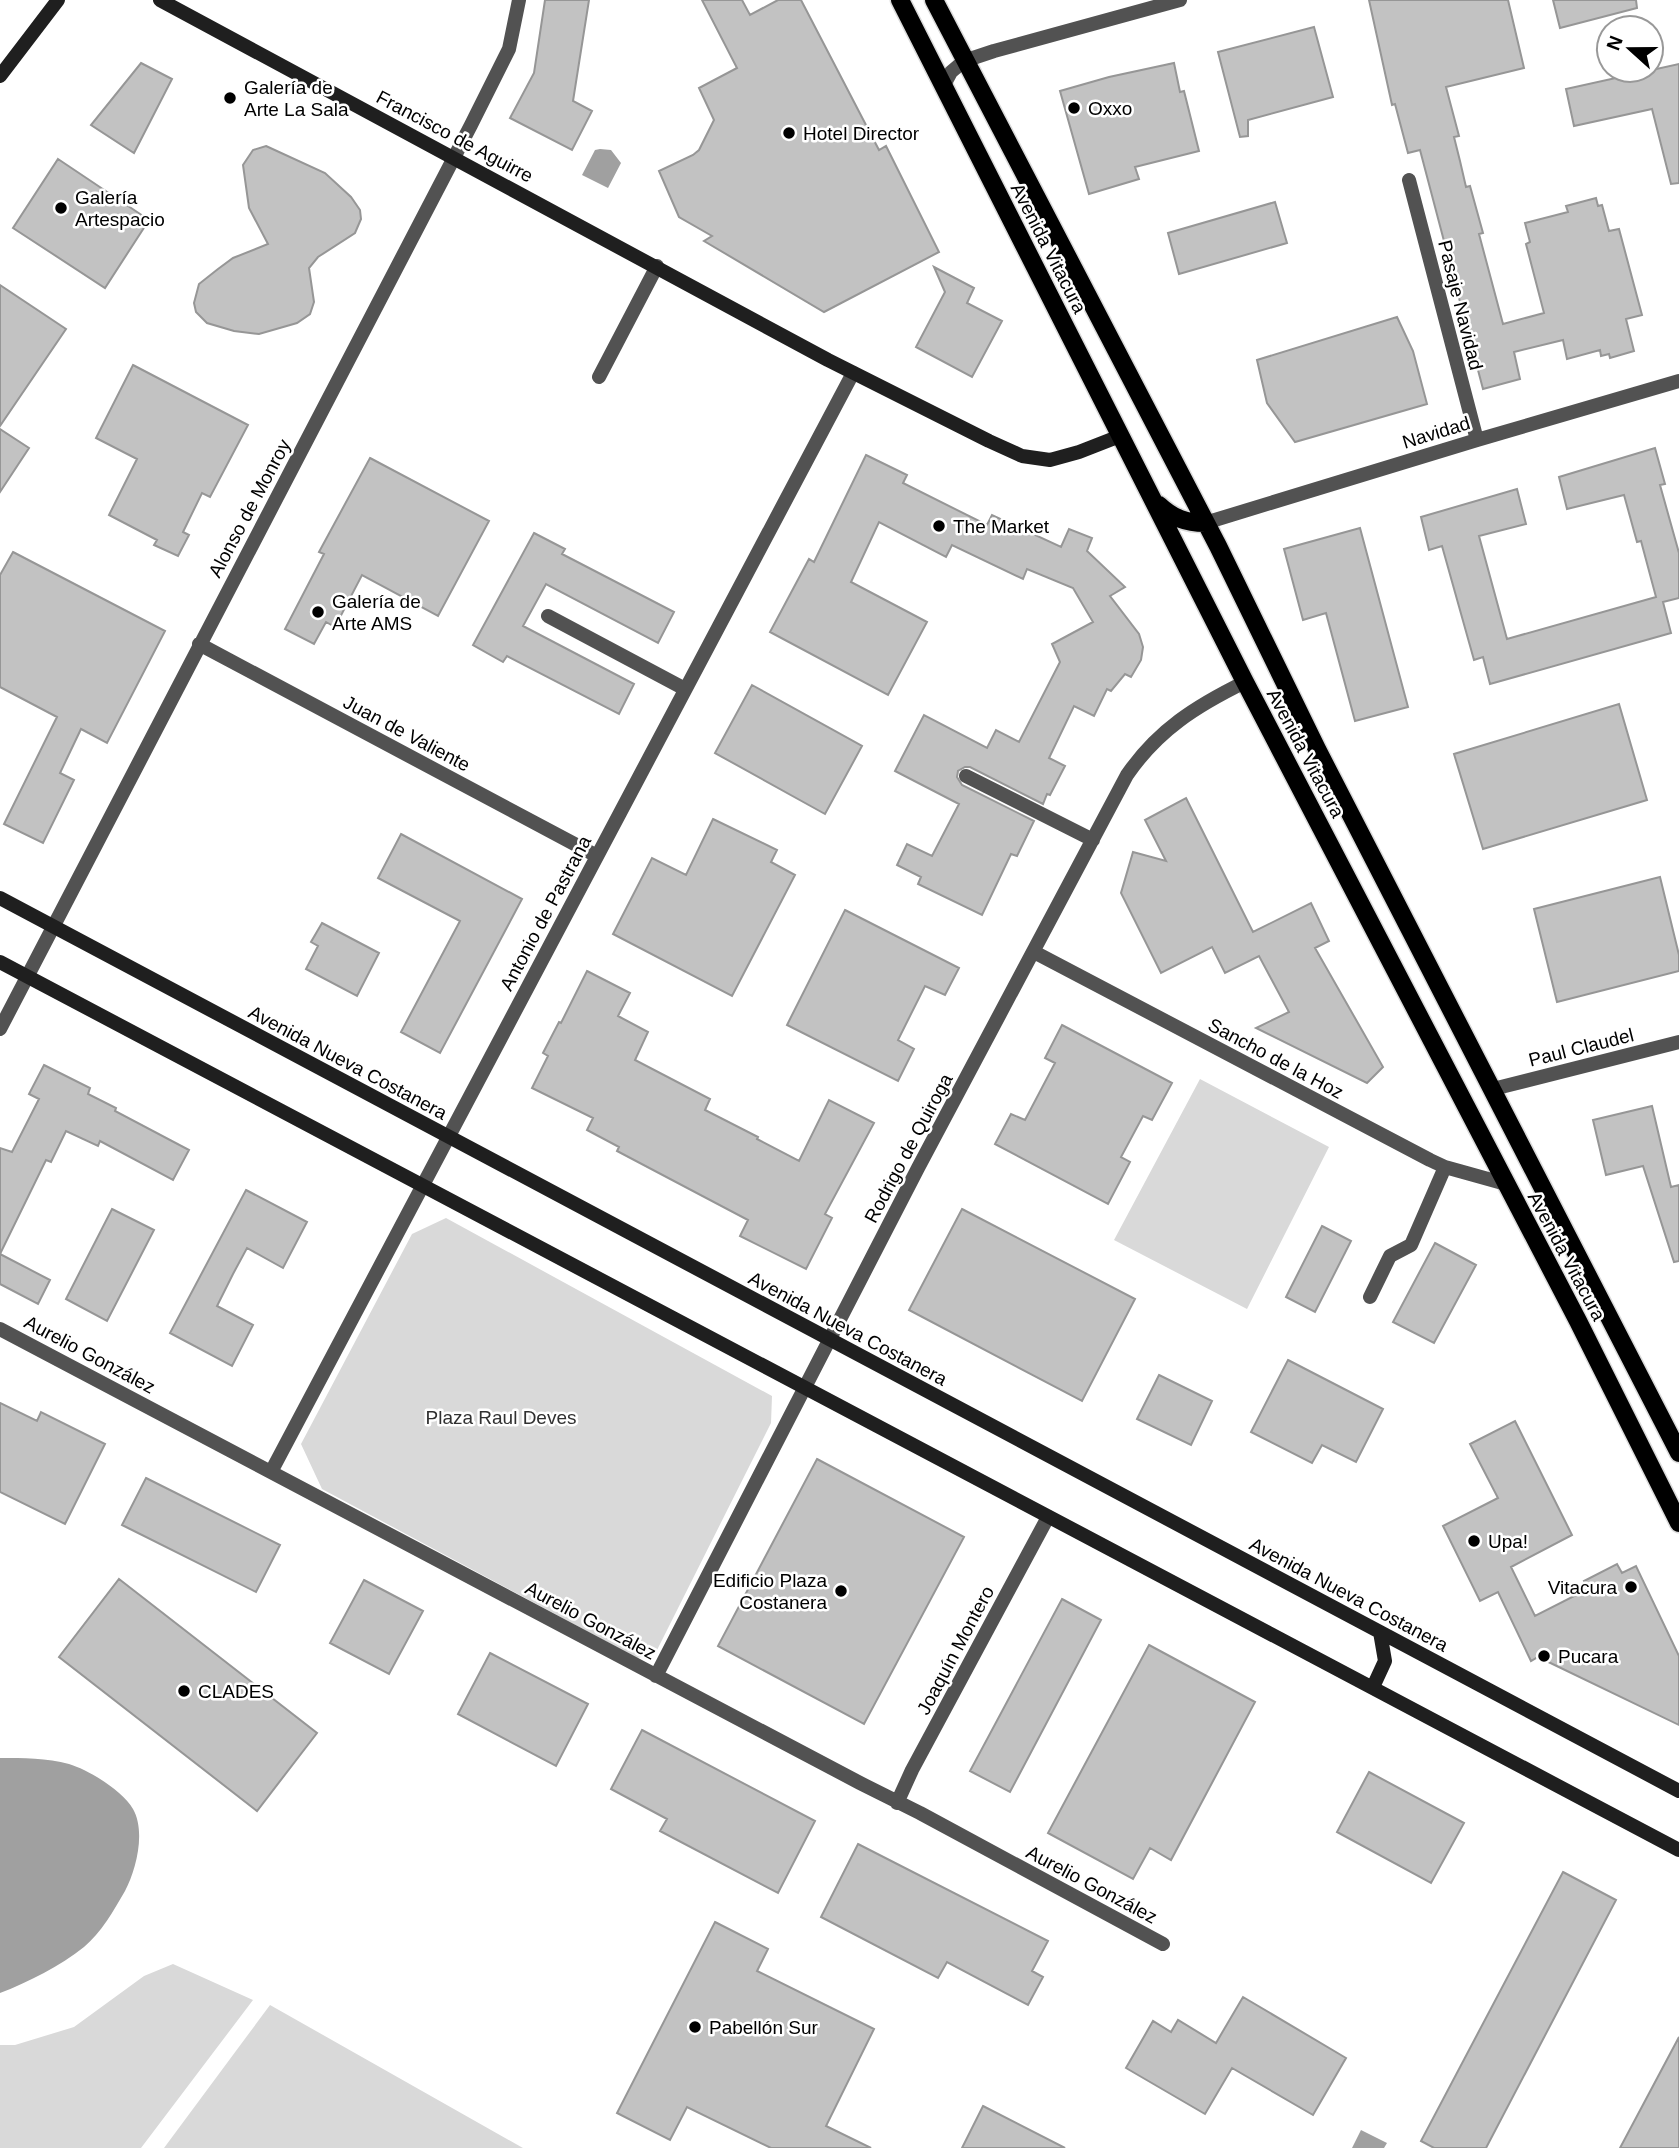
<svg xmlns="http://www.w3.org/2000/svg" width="1679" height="2148" viewBox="0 0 1679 2148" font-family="Helvetica,sans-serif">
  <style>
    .green { fill: #d9d9d9 }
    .water { fill: #a0a0a0 }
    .building { fill: #c2c2c2; stroke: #969696; stroke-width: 2 }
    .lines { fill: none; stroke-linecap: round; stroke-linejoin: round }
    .primary-casing { stroke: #dbdbdb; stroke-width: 21 }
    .street { stroke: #525252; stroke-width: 14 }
    .secondary { stroke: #1f1f1f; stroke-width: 14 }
    .primary { stroke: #000; stroke-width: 18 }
    .poi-dot { fill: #000; stroke: #fff; stroke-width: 2.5 }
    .labels { text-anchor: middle; stroke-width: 5; stroke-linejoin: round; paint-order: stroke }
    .poi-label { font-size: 19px; fill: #000; stroke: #fff; text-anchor: start }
    .street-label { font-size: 19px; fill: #000; stroke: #fff }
    .park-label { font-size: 19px; fill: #303030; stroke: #fff }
  </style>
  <rect width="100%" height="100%" fill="#fff"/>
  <path class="green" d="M1200,1079L1329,1147L1247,1309L1114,1240Z
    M446,1218L772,1396L771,1423L655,1654L637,1658L322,1489L301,1444L412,1234Z
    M173,1964L253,2000L141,2148H0V2045H15L74,2027L144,1976Z
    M270,2005L523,2148H164Z"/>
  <path class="water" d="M600,149L611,150L621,163L608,188L582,175L595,150Z
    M0,1758C23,1758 47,1758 69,1764C89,1770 123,1791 133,1809C146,1832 136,1870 125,1891C114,1910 101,1933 84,1947C60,1966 29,1982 0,1993Z
    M1361,2130L1387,2143L1384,2148H1352Z"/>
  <path class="building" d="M545,0H589L573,101L592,111L572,150L510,118L534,73Z
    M702,0H742L750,15L778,0H801L879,150L886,146L939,252L824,312L704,241L712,236L679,217L659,171L693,155L699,150L714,120L699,88L737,68Z
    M1369,0H1508L1524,68L1446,87L1459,136L1454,137L1460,161L1466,187L1470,186L1483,233L1479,234L1503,324L1544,313L1526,244L1530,242L1525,223L1568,212L1566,206L1596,198L1598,206L1602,205L1609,231L1619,229L1642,315L1626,319L1634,351L1610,358L1609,354L1601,356L1600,350L1567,359L1563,340L1514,352L1520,379L1483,389L1420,150L1408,153L1395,104L1392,105Z
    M1553,0H1636L1637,8L1560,28Z
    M1314,27L1333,97L1248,120V136L1240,137L1218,52Z
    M141,63L172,79L134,153L91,125Z
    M1174,63L1180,92L1184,91L1199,151L1135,167L1139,179L1089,194L1060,91L1109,77Z
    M1679,64V183L1671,184L1652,109L1574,126L1566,89Z
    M266,146L325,173L351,197L360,210L361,219L355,233L318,257L309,268L314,302L310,314L297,323L259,334L234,331L207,323L196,312L194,303L199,284L218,269L233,258L268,244L249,208L243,165L253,150Z
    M58,159L149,220L105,288L13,228Z
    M1275,202L1287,243L1179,274L1168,233Z
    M934,267L974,288L967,303L1002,321L972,377L916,347L945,292Z
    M0,285L66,329L0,426Z
    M1397,317L1413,351L1427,404L1295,442L1267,403L1257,360Z
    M133,365L248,425L210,497L202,493L183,532L189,535L178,556L154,545L157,540L109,515L137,459L96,438Z
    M0,429L29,448L0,492Z
    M1655,448L1665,484L1660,485L1679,553V598L1663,602L1671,633L1490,684L1483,657L1474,660L1442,546L1429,550L1421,517L1517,489L1526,524L1479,536L1507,639L1656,597L1641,541L1637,542L1624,495L1567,509L1559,477Z
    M866,455L907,475L903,483L987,525L992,515L1061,547L1069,529L1092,538L1087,551L1125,587L1110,596L1139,634L1143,647L1141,660L1131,677L1125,674L1111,691L1107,689L1094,716L1074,706L1049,758L1065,766L1050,795L1047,794L1043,804L970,767H965L958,771L957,777L962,785L1034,821L1017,856L1011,854L982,915L918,884L921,877L897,865L907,844L932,856L959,804L895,771L924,715L987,748L996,730L1019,742L1060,662L1052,644L1093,622L1073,588L1027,569L1023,579L952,545L946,557L879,522L851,582L927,622L888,695L770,632L809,559L814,562Z
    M370,458L489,521L438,616L362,575L335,627L326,622L314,644L285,629L324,554L319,552Z
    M1360,528L1408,707L1355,721L1326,613L1303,620L1284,549Z
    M534,533L565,549L562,554L674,612L658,643L546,584L523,626L634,684L619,714L507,656L503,662L473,645Z
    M13,552L165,631L107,743L81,729L60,773L74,780L43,843L4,824L57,717L0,687V575Z
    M752,685L862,746L825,814L715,753Z
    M1619,704L1647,800L1483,849L1454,754Z
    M1186,798L1253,932L1311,903L1329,941L1315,948L1383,1067L1367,1083L1256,1028L1289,1012L1259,956L1225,973L1212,947L1161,973L1121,893L1133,852L1166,861L1145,820Z
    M713,819L777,850L771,862L795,875L732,996L613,934L652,858L686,875Z
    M401,834L522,899L440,1053L401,1032L460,921L378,878Z
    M1660,877L1679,955V971L1557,1002L1534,909Z
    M845,910L959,968L945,995L925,986L898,1040L914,1049L898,1081L787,1025Z
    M322,923L379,953L357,996L306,969L318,946L311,942Z
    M587,971L630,993L618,1016L648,1032L635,1060L710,1099L705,1110L758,1137L757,1139L799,1161L829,1100L874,1123L825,1214L832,1218L806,1269L740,1236L748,1220L617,1151L619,1147L587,1130L593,1118L532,1088L548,1056L543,1053L559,1022L561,1023Z
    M1062,1025L1172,1083L1152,1120L1143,1116L1121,1157L1130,1162L1108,1204L995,1144L1011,1114L1025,1120L1055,1063L1045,1058Z
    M44,1065L90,1088L88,1094L116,1108L115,1111L189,1150L173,1180L100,1141L98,1146L66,1131L51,1162L46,1160L0,1254V1148L12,1152L39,1099L29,1094Z
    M1652,1106L1671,1187L1679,1185V1261L1674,1262L1643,1166L1606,1175L1593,1120Z
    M246,1190L307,1222L283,1268L247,1248L233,1274L217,1306L253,1325L232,1366L170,1333Z
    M112,1209L154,1230L107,1321L66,1299Z
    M962,1209L1135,1299L1082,1401L909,1310Z
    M1322,1226L1351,1241L1315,1312L1286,1297Z
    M1435,1243L1476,1265L1434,1343L1393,1322Z
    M0,1254L50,1280L38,1304L0,1284Z
    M1288,1360L1383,1409L1356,1462L1322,1445L1312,1463L1251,1432Z
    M1159,1375L1212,1401L1191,1445L1137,1419Z
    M0,1403L37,1421L41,1412L105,1444L65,1524L0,1492Z
    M1515,1421L1572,1535L1511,1567L1535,1616L1588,1589L1584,1581L1617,1564L1622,1573L1636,1566L1679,1656V1725L1538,1657L1531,1661L1498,1592L1480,1601L1443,1526L1498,1498L1470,1444Z
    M817,1459L964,1537L864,1724L718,1646Z
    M146,1478L280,1545L256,1592L122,1525Z
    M119,1579L317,1733L257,1811L59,1657Z
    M364,1580L423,1611L389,1674L330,1643Z
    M1062,1599L1101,1620L1010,1792L970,1771Z
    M1149,1645L1255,1702L1171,1860L1150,1848L1133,1879L1048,1833Z
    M490,1653L588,1704L556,1766L458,1714Z
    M642,1730L815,1821L778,1893L660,1831L667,1819L611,1789Z
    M1369,1772L1464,1823L1431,1883L1337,1832Z
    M858,1844L1048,1941L1032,1971L1043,1977L1028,2005L947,1962L938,1978L821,1917Z
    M1563,1872L1616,1900L1486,2148H1434L1421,2141Z
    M715,1922L768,1949L757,1971L874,2029L826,2126L871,2148H771L687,2107L670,2140L617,2113Z
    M1243,1997L1346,2058L1313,2115L1232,2068L1205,2114L1126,2068L1153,2021L1171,2032L1178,2020L1216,2043Z
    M1679,2037V2148H1620Z
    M983,2106L1065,2148H962Z"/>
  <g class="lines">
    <defs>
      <path id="primary" d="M900,0L1245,682L1578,1321L1679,1523
        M934,0L1218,546L1317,749L1679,1453
        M1159,505C1173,518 1186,523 1205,523"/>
    </defs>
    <use href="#primary" class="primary-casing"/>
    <path class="street" d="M944,85L951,72L964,61L994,51L1180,0
      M1409,180L1477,440
      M599,377L657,266
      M1205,523L1477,440L1679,381
      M548,616L685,689
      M199,644L597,856
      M966,776L1093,840
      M1034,952L1430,1160L1445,1167L1506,1184
      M0,1029L471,125L509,49L519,0
      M1493,1089L1679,1042
      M1370,1297L1390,1256L1411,1245L1445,1167
      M0,1329L860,1783L920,1813L1163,1944
      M271,1472L853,373
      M656,1676L918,1168L1127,775C1158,730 1196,706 1245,682
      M897,1803L912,1770L1048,1517"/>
    <path class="secondary" d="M160,0L828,360L989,441L1022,456L1050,460L1079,452L1120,436
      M0,76L58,0
      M0,898L1679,1791
      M0,962L1679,1850
      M1373,1687L1385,1661L1380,1632"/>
    <use href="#primary" class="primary"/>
  </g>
  <g class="poi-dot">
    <circle cx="230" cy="98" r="7"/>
    <circle cx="1074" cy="108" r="7"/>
    <circle cx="789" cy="133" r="7"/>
    <circle cx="61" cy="208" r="7"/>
    <circle cx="939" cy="526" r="7"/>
    <circle cx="318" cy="612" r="7"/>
    <circle cx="1474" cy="1541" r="7"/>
    <circle cx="1631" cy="1587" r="7"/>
    <circle cx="841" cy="1591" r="7"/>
    <circle cx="1544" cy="1656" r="7"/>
    <circle cx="184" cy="1691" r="7"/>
    <circle cx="695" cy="2027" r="7"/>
  </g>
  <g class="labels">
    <g class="poi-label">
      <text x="244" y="94">Galería de<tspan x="244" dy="22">Arte La Sala</tspan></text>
      <text x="1088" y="115">Oxxo</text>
      <text x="803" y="140">Hotel Director</text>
      <text x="75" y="204">Galería<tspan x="75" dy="22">Artespacio</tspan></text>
      <text x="953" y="533">The Market</text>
      <text x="332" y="608">Galería de<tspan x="332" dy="22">Arte AMS</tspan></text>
      <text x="1488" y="1548">Upa!</text>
      <text x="827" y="1587" text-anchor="end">Edificio Plaza<tspan x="827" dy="22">Costanera</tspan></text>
      <text x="1617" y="1594" text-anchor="end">Vitacura</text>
      <text x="1558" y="1663">Pucara</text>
      <text x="198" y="1698">CLADES</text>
      <text x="709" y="2034">Pabellón Sur</text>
    </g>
    <g class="street-label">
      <text transform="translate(455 136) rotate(28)" y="7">Francisco de Aguirre</text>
      <text transform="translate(1049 248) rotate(63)" y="7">Avenida Vitacura</text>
      <text transform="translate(1461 305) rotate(76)" y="7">Pasaje Navidad</text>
      <text transform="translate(1436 432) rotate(-17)" y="7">Navidad</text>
      <text transform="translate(249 508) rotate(-62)" y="7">Alonso de Monroy</text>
      <text transform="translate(407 733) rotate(28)" y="7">Juan de Valiente</text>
      <text transform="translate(1306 753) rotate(62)" y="7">Avenida Vitacura</text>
      <text transform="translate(545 913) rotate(-62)" y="7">Antonio de Pastrana</text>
      <text transform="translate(1581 1047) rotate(-14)" y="7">Paul Claudel</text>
      <text transform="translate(1276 1058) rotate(28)" y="7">Sancho de la Hoz</text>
      <text transform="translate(348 1062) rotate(28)" y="7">Avenida Nueva Costanera</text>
      <text transform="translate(908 1148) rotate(-62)" y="7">Rodrigo de Quiroga</text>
      <text transform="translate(1567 1256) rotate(62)" y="7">Avenida Vitacura</text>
      <text transform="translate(848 1328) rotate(28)" y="7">Avenida Nueva Costanera</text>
      <text transform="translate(90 1354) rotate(28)" y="7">Aurelio González</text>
      <text transform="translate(1349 1594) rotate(28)" y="7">Avenida Nueva Costanera</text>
      <text transform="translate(591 1620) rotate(28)" y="7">Aurelio González</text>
      <text transform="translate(955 1650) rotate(-62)" y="7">Joaquín Montero</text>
      <text transform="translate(1092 1884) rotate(28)" y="7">Aurelio González</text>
    </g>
    <g class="park-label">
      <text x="501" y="1424">Plaza Raul Deves</text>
    </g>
  </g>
  <g transform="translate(1630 49) rotate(291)"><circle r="33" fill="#ffffff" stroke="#999999" stroke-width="2"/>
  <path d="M0-5L12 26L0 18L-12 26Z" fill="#000000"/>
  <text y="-10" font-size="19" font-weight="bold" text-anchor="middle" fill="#000000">N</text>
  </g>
</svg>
